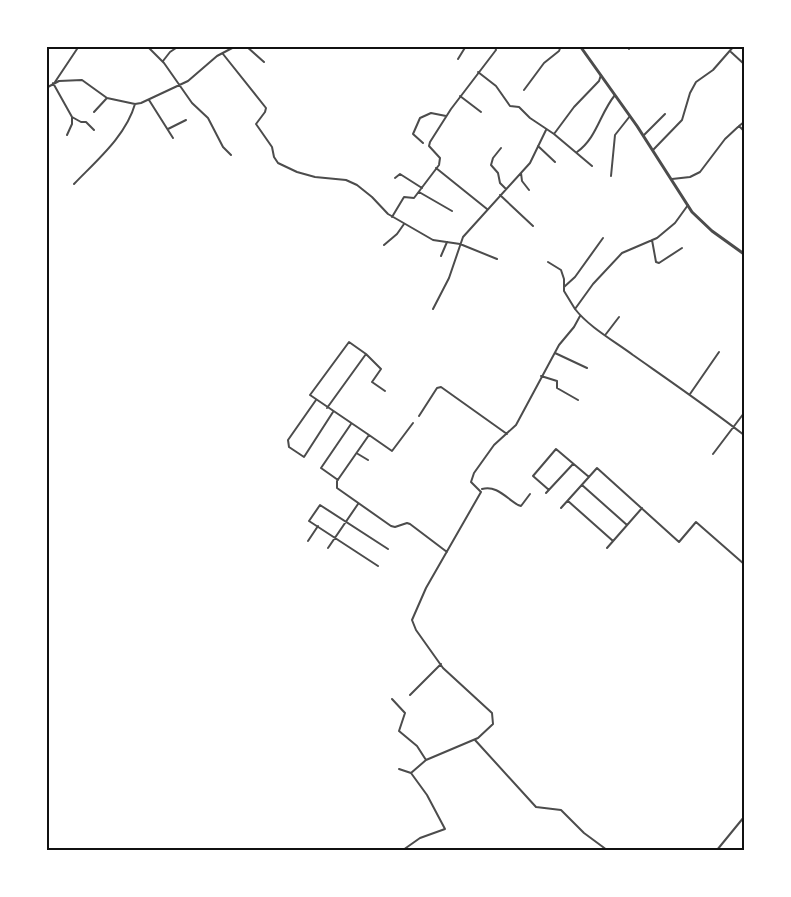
<svg xmlns="http://www.w3.org/2000/svg" width="791" height="897" viewBox="0 0 791 897" font-family="'Roboto Condensed',sans-serif">
  <style>
    .lines { fill: none; stroke-linecap: round; stroke-linejoin: round }
    .minor { stroke: #4c4c4c; stroke-width: 2 }
    .tertiary { stroke: #4c4c4c; stroke-width: 3 }
    .neatline { fill: none; stroke: #111; stroke-width: 2 }
  </style>
  <rect width="100%" height="100%" fill="#fff"/>
  <g class="lines">
    <path class="minor" d="M147,46L164,63L192,103L208,118L223,147L231,155
      M246,46L264,62
      M629,49L631,46
      M731,52L744,64
      M223,54L266,108L265,112L256,124L272,147L274,157L278,163L297,172L315,177L346,180L357,185L372,197L388,214L433,240L460,244L497,259
      M458,59L466,46
      M163,61L170,52L179,46
      M478,72L496,86L510,106L519,107L530,118L554,134L592,166
      M55,82L79,46
      M53,83L72,117L81,122H86L94,130
      M46,88L59,81L82,80L107,98L135,104L141,103L188,81L217,56L236,46
      M524,90L544,63L559,51L561,46
      M460,96L481,112
      M149,100L173,138
      M94,112L106,99
      M739,126L744,122
      M168,129L186,120
      M554,134L574,107L599,81L601,75
      M67,135L72,124V117
      M644,135L665,114
      M423,143L413,134L420,118L431,113L446,116
      M538,146L555,162
      M501,148L493,158L491,165L498,173L500,183L506,189
      M653,150L682,120L690,93L696,82L713,70L734,46
      M577,152C597,138 600,113 615,95
      M436,168L487,209
      M521,173L522,181L529,190
      M611,176L615,135L630,116
      M395,178L400,174L422,188
      M672,179L690,177L700,172L725,139L739,126L744,131
      M74,184C96,161 126,136 135,104
      M419,192L452,211
      M500,195L533,226
      M688,205L675,223L657,238L622,253L593,284L575,309C589,327 614,341 633,355C670,381 708,407 744,435
      M392,217L404,197L414,198L439,165L440,158L429,146L430,142L451,109L496,50L495,46
      M652,240L656,262L659,263L682,248
      M384,245L397,234L404,224
      M441,256L447,242
      M548,262L561,270L564,279V291L575,309
      M564,287L575,277L603,238
      M433,309L449,278L463,237L530,163L546,130
      M606,334L619,317
      M555,353L587,368
      M541,376L557,381V388L578,400
      M690,394L719,352
      M316,400L288,440L289,447L304,457L333,412
      M327,408L366,354
      M419,416L437,388L441,387L507,434
      M413,423L392,451L369,435L337,481V488L391,526L395,527L407,523L410,524L447,552
      M369,435L310,395L349,342L366,354L381,369L372,382L385,391
      M358,454L368,460
      M713,454L744,413
      M338,480L321,468L351,424
      M582,485L627,525
      M482,489C497,485 506,498 518,505L521,506L530,494
      M549,490L533,476L556,449L589,477
      M546,493L573,464
      M568,501L613,541
      M561,508L597,468L679,542L696,522L744,564
      M308,541L318,526
      M328,548L358,504
      M607,548L642,508
      M378,566L309,521L320,505L388,549
      M410,695L441,664
      M392,699L405,713L399,731L417,746L426,760
      M475,740L536,807L561,810L584,833L607,850
      M399,769L411,773L426,760L478,738L493,724L492,713L443,668L416,630L412,620L426,588L481,492L471,482L474,473L494,445L516,425L559,345L574,327L580,316
      M403,850L420,838L445,829L427,795L411,773
      M717,850L744,817"/>
    <path class="tertiary" d="M580,46L637,126L692,212L712,231L744,254"/>
  </g>
  <rect width="791" height="897" fill="none" stroke="#ffffff" stroke-width="96"/>
  <rect x="48" y="48" width="695" height="801" class="neatline"/>
</svg>
